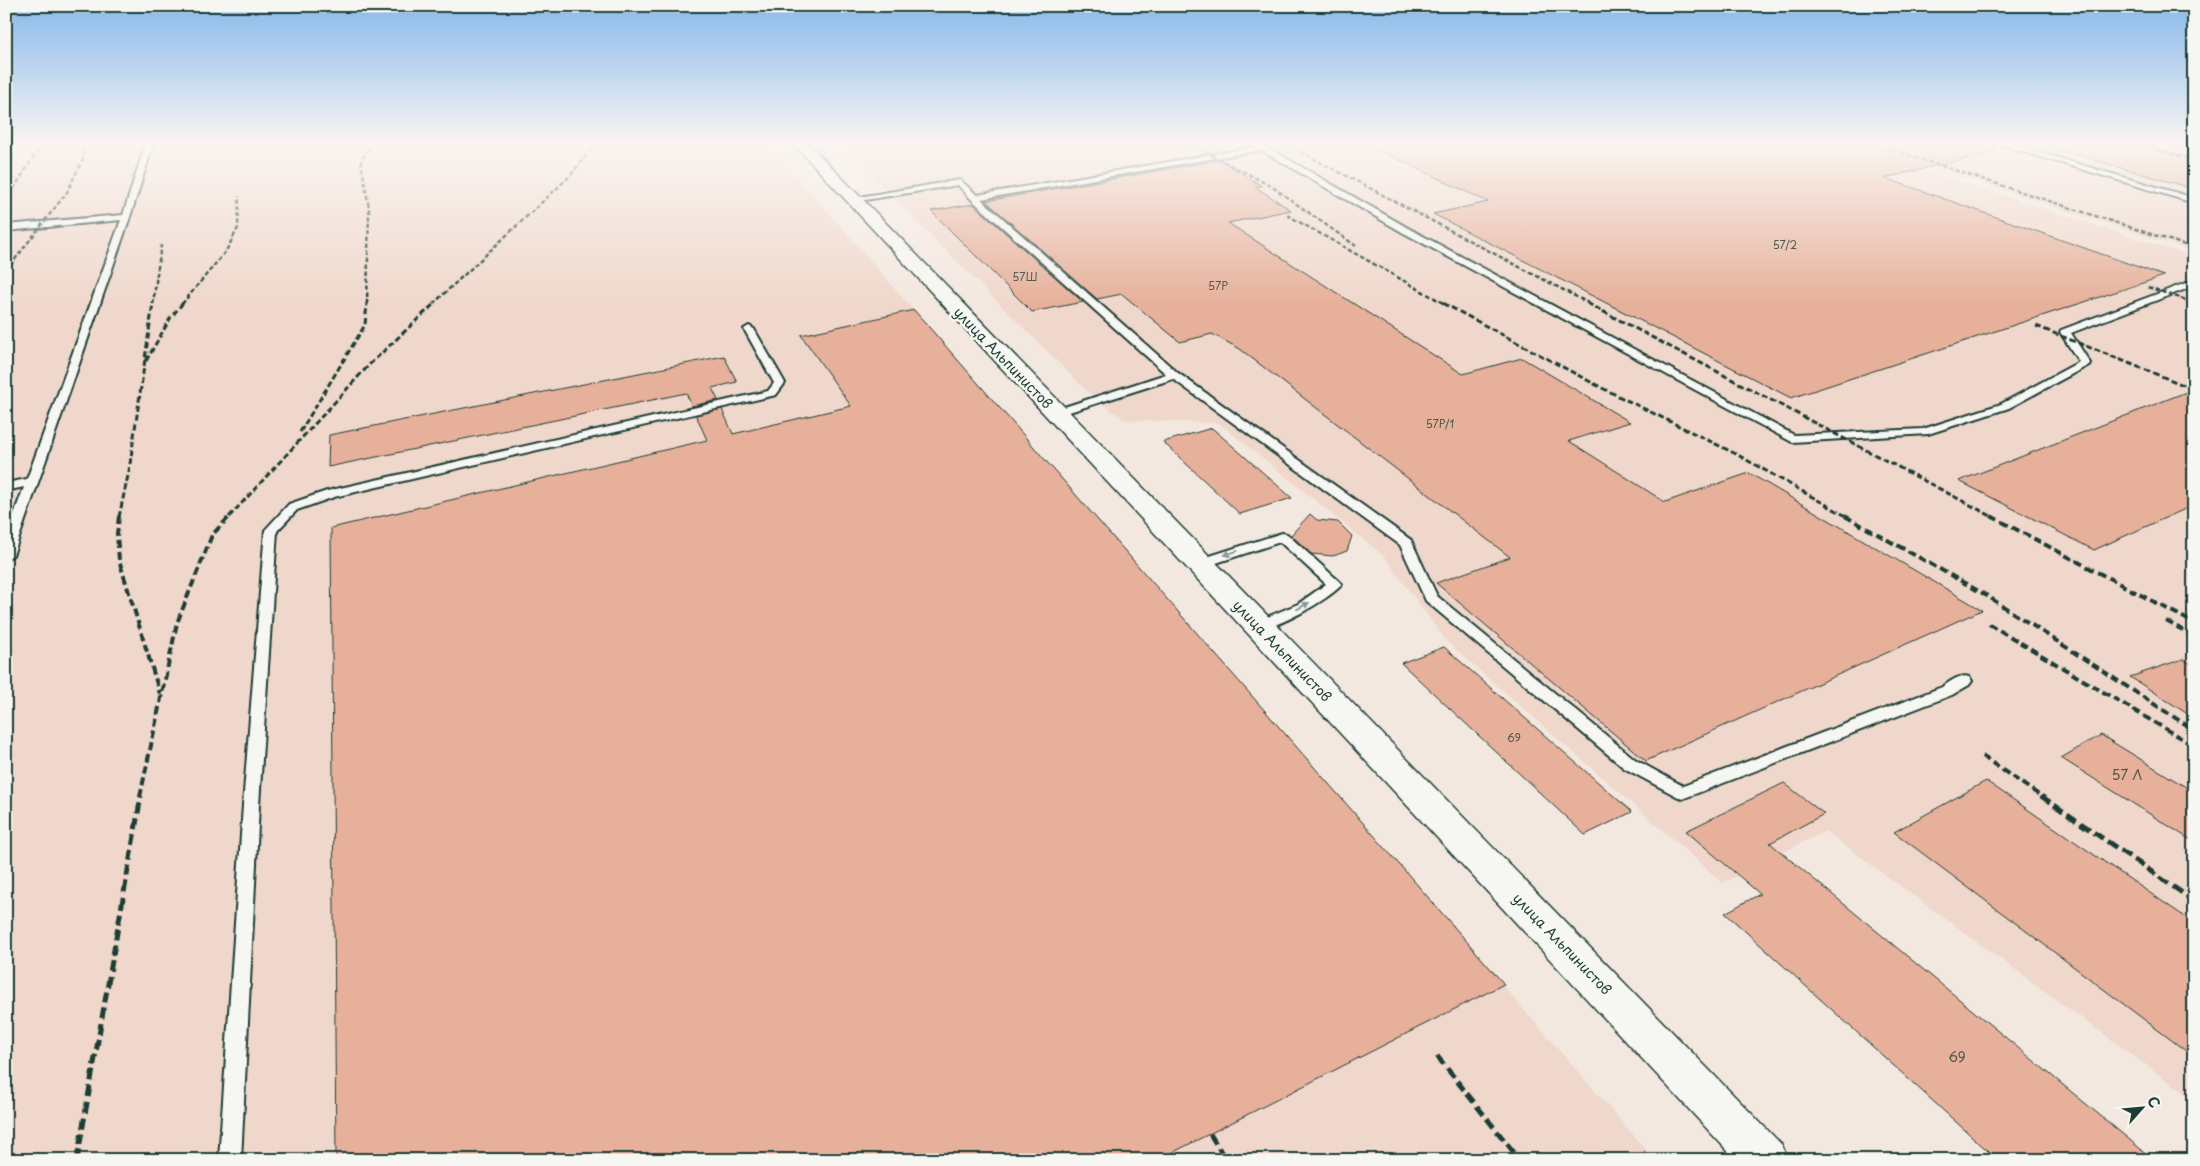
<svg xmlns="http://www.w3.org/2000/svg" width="2200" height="1166" viewBox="0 0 2200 1166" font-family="'Playpen Sans',sans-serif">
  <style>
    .built { fill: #efd7cb }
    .building { fill: #e6b09a; stroke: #1f3d34 }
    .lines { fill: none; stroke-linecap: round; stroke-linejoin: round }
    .service-casing { stroke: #1f3d34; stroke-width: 4 }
    .secondary-casing { stroke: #1f3d34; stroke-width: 3 }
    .service { fill: #f6f6f2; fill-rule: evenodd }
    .secondary { fill: #f6f6f2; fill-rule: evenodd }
    .rail-far3 { stroke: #1f3d34; stroke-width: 2.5; stroke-dasharray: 4.5 2.5; stroke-linecap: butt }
    .rail-far2 { stroke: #1f3d34; stroke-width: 3; stroke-dasharray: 6 3; stroke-linecap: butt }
    .rail-far1 { stroke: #1f3d34; stroke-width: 4; stroke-dasharray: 8 4; stroke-linecap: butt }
    .rail { stroke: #1f3d34; stroke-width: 5; stroke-dasharray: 11 5; stroke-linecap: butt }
    .oneway { fill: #8a9a93 }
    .labels { text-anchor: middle; stroke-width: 5; stroke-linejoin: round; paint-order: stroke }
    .number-label { font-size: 11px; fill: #515a4e }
    .street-label { font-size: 14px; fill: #1f3d34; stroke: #f6f6f2 }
    .near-number-label { font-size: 14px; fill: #515a4e }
  </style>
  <rect width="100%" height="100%" fill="#f3e8e0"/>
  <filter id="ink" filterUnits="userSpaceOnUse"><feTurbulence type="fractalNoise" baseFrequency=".02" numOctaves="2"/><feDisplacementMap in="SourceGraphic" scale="10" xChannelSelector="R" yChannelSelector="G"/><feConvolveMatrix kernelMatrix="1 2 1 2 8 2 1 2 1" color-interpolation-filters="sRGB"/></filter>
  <g filter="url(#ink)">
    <path class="built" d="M6,142H767L1655,1160H6Z
      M837,142H1839L2194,257V1100L1825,831L1723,883L1446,641L1384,556L1219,423L1124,420L1086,390Z
      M1850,142H2176L2194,147V252Z"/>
    <path class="building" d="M1361,142H1989L1994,145L1995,152L1885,178L2164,276L1791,398L1433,214L1488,202Z
      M2057,142H2135L2194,159V189L2056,149Z
      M1220,160L1262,186L1255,187L1291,210L1228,223L1463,374L1522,358L1630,422L1569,441L1665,502L1749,473L1982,610L1646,761L1436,583L1510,557L1240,349L1212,334L1180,342L1122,294L1097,299L986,201Z
      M973,204L1083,302L1032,312L931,211Z
      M914,310L1504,984L1158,1160H336L331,528L707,440L696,415L722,409L733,434L851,406L801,335Z
      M724,356L737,382L712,388L718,400L692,406L686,393L328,467L329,435Z
      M2194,389V505L2094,550L1959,481Z
      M1212,428L1292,498L1240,514L1163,442Z
      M1310,514L1317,520L1338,522L1352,536L1347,551L1333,556L1311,554L1291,535Z
      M1444,647L1632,812L1585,835L1401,663Z
      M2183,659L2194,666V718L2130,677Z
      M2101,735L2194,792V842L2061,758Z
      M1986,781L2194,923V1057L1894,832Z
      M1784,783L1824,814L1770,843L2154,1160H1998L1725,913L1760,894L1686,831Z"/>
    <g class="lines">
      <defs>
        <path id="service" d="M146,142H154L130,217L13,555L6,559V536L24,487L6,491V483L27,479L121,220L6,231V225L123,215Z
          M1248,142H1258L1408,228L1794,435L1923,429L2001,404L2079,362L2060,332L2061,330L2194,280V286L2071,333L2090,363L2089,365L2009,408L1928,434L1792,442L1402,232L1261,150L981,199L1178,373L1411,540L1437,596L1636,760L1683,786L1942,687C1950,682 1959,674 1969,677L1972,681L1969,685L1952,695L1682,799L1624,768L1426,601L1400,545L1173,379L1060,415H1052L1050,413L1052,411L1166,374L972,200L958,185L853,202L849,200L853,198L960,180L977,195L1255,147Z
          M1991,142H2004L2194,198V203Z
          M749,326L754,329L785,383L776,395L334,497L297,510L277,531L259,805L241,1160H219L243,805L265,530L289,504L327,491L768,391L774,383L744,329Z
          M1282,533L1287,534L1342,584C1332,598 1269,634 1253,629L1251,626L1253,623L1298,604L1326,584L1280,542L1204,567H1194L1192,564L1194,561Z"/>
        <path id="secondary" d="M792,142H807L1782,1145L1788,1160H1736Z"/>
      </defs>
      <use href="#service" class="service-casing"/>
      <use href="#secondary" class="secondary-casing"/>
      <use href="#service" class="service"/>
      <use href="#secondary" class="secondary"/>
      <path class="rail-far3" d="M1186,142L1271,186L1356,246
        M1282,142L1590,304
        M1868,142L2194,248
        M2130,142L2194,160
        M6,201L43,142
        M1287,215L1445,304
        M6,271L67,192L84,157L82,142
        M2148,287L2194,303
        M153,304L161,245
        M182,304L226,251L238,228L239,196
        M367,304L369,208L361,161L373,142
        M433,304L570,176L597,142"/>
      <path class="rail-far2" d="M1443,303L1602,388L1736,454L1848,517
        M1587,303L1993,517
        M2036,326L2186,386
        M146,361L171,317L183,303
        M300,432L365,325L367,303
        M119,517L129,471L153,303
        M229,517L370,364L435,303"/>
      <path class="rail-far1" d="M119,516L117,534L119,560L160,694
        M1845,516L1984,594L2194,730
        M1991,516L2194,623
        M2166,621L2194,636
        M1989,624L2194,746
        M1982,756L2042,797
        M140,797L177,623L212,535L230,516"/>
      <path class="rail" d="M2041,796L2194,901
        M1437,1056L1520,1160
        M1210,1134L1226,1160
        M77,1160L141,796"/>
    </g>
    <defs><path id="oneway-solid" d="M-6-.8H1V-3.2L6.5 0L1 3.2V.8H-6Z" transform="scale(1.25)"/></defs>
    <g class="oneway">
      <use href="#oneway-solid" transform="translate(1231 553) rotate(162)"/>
      <use href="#oneway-solid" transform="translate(1303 606) rotate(-29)"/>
    </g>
  </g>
  <linearGradient id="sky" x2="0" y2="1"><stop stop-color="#87baeb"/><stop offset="0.47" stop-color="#faf5f1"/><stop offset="1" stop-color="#faf5f1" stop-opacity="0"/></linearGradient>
  <rect width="2200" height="305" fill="url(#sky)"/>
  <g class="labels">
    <g class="number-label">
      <text x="1785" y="249">57/2</text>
      <text x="1025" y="281">57Ш</text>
      <text x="1218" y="290">57Р</text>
      <text x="1440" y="428">57Р/1</text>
      <text x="1514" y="742">69</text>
    </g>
    <g class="street-label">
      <text transform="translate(1003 358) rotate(46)" y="5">улица Альпинистов</text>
      <text transform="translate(1282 651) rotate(46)" y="5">улица Альпинистов</text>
      <text transform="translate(1562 944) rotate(46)" y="5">улица Альпинистов</text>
    </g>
    <g class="near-number-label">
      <text x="2127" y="780">57 Л</text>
      <text x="1957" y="1062">69</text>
    </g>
  </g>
  <rect width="2200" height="1166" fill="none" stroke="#f6f6f2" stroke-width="25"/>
  <rect x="12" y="12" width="2175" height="1141" fill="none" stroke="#1f3d34" stroke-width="2" filter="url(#ink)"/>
  <g transform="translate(2142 1108) rotate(63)" stroke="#f6f6f2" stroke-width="4" paint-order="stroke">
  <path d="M0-4L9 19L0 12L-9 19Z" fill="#1f3d34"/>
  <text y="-8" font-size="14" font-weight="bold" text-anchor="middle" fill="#1f3d34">С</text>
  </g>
</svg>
